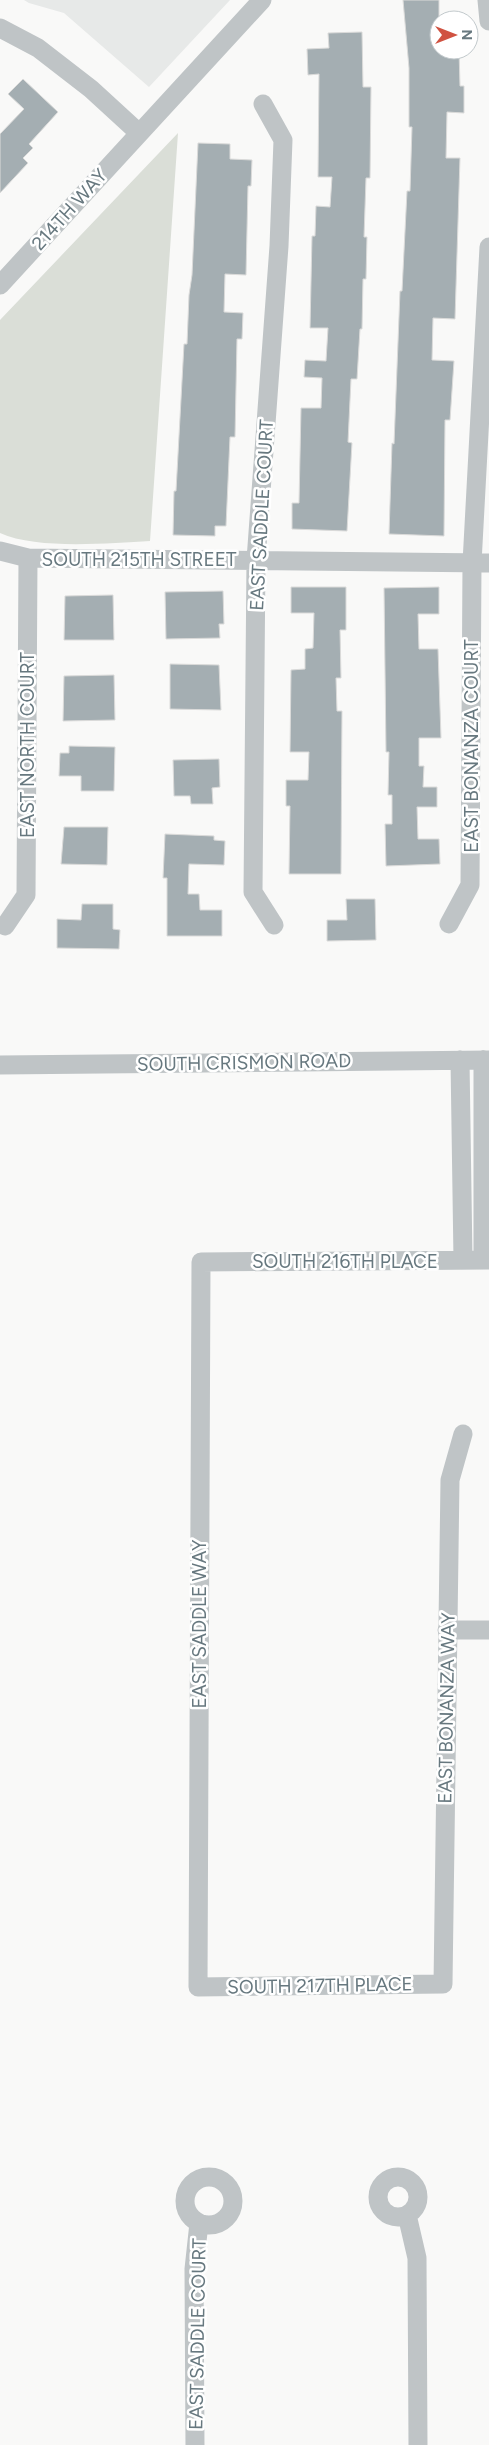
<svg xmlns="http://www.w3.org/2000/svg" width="489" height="2445" viewBox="0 0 489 2445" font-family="Figtree,sans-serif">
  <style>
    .built { fill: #e7e9e8 }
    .green { fill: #daded7 }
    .building { fill: #a4aeb2; stroke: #dbdbda }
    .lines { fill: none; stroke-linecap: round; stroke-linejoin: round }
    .minor { stroke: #bfc4c6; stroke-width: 19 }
    .labels { text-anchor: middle; stroke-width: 5; stroke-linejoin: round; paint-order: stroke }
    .street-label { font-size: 19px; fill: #67787f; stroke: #fff }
  </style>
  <rect width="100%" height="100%" fill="#f9f9f8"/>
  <path class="built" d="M24,0H230L149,87L64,13L29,3Z"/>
  <path class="green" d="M178,133L150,541C109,543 37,550 0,533V320Z"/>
  <path class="building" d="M403,0H439V50H459L460,86H464V113L447,112L446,158H460L455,319L433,318L432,360L454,361L450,420H445L444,536L389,534L392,443L394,444L400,291H402L407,191H410L412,127H409V68Z
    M362,32L363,87H371L370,178H366L364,237H367L366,279H363L362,329H360L357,379H351L348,442L352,443L347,531L292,529V503H299L301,408H321L322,378L304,377L305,360L326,361L328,328H310L312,236H315L316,206L330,207L332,177H318L319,74L308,75L307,49L329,48L328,33Z
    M23,79L58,112L29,144L33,148L23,158L28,163L0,193V134L24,109L8,94Z
    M198,143L230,144V159L252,160L251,186H248L246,275L225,274L224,312L243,313L242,339H237L235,437H230L226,526H215V536L173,535L174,491H176L184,344H187L189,295L192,275Z
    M291,587H346V630H340L341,678H336L337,711H342L341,874H289L290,806H286V780H308L309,752H290L291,670L305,669V649L313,648L314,613H291Z
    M439,587V614H418L419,649H438L441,738H419V766H424L423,787H437V807H417L418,839H439L440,864L386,866L385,824H392V795H388L389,752H386L384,588Z
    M223,591L224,624H219L220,638L166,639L165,592Z
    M113,595L114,640H64L65,596Z
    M170,664L219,665L221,710L170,709Z
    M114,675L115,720L63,721L64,676Z
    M69,746L115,747L114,791H81V776H59L60,753H69Z
    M219,759L220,787L212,788L213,804H191L190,796H174L173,760Z
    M64,827H108L107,865L61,864Z
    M165,834L214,836V840L225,841L224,865L189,864L188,894H199L200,910H222V936H167V878H163Z
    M346,899H375L376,940L327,941V920H347Z
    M82,904H113V929L120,930L119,949L57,948V919L81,920Z"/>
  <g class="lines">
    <path class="minor" d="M487,0L489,21
      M0,28L38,48L91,89L139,133
      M263,104L283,140L279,246L256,560L253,892L274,925
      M0,285L262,0
      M0,551L28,558L489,563
      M449,924L470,885L472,563L489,247
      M5,926L26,895L28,558
      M460,1060L463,1260
      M483,1060V1260
      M0,1065L489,1060
      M463,1434L450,1480L443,1984L198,1987L201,1262L489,1260
      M447,1630H489
      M378 2197a20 20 0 1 1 40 0a20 20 0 1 1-40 0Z
      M185 2201a24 24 0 1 1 48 0a24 24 0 1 1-48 0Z
      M407,2215L417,2258L418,2445
      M195,2445L194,2269L199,2223"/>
  </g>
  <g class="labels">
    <g class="street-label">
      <text transform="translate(69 209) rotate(-48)" y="7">214TH WAY</text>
      <text transform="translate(261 515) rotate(-87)" y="7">EAST SADDLE COURT</text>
      <text x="139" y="566">SOUTH 215TH STREET</text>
      <text transform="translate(27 745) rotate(-90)" y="7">EAST NORTH COURT</text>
      <text transform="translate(471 746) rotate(-90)" y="7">EAST BONANZA COURT</text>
      <text transform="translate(244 1062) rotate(-1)" y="7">SOUTH CRISMON ROAD</text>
      <text x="345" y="1268">SOUTH 216TH PLACE</text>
      <text transform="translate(199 1624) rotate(-90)" y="7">EAST SADDLE WAY</text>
      <text transform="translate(446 1708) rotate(-89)" y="7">EAST BONANZA WAY</text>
      <text transform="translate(320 1985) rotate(-1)" y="7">SOUTH 217TH PLACE</text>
      <text transform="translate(197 2334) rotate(-89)" y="7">EAST SADDLE COURT</text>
    </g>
  </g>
  <g transform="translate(454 35) rotate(90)"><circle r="24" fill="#ffffff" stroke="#c2c9cc"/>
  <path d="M0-4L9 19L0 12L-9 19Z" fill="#d05241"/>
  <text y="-8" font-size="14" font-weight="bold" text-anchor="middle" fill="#67787f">N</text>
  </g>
</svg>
